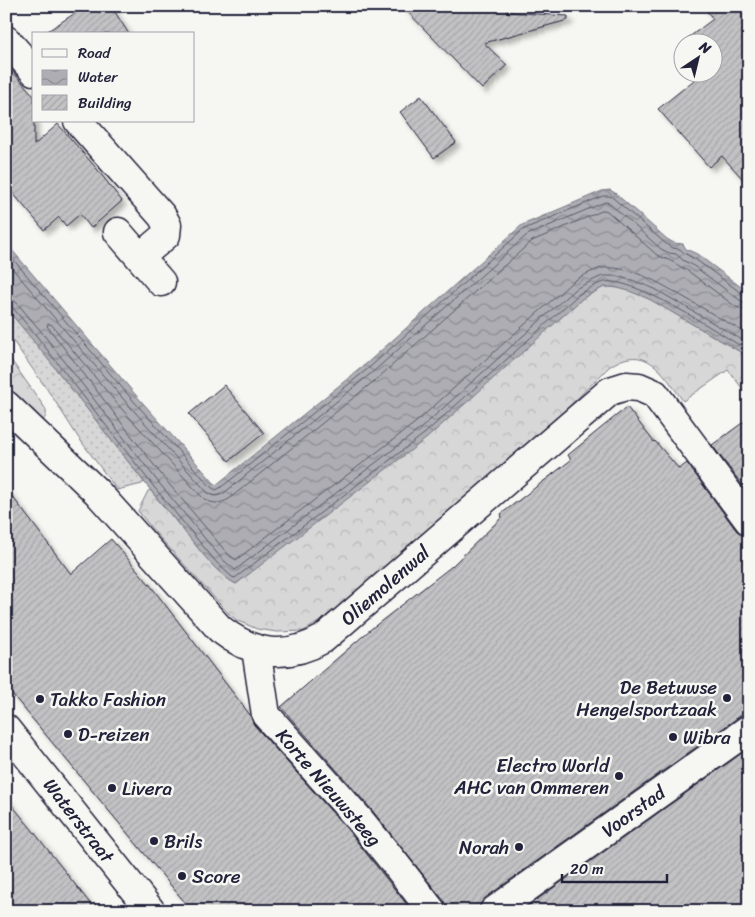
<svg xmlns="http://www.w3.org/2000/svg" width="755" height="917" viewBox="0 0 755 917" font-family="Sriracha,sans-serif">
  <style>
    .grass { fill: url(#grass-dots); stroke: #7c7c89 }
    .forest { fill: url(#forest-crowns); stroke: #7c7c89 }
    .water { fill: url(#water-waves); stroke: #757583 }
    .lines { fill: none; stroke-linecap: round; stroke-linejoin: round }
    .shore { stroke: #5a5a6b; stroke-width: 1 }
    .building { fill: url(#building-hatch); stroke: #22223b; filter: url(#shadow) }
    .minor-casing { stroke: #22223b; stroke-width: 31 }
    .minor { stroke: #f6f6f2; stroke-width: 28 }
    .poi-dot { fill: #22223b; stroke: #f6f6f2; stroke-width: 2 }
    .labels { text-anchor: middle; stroke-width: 5; stroke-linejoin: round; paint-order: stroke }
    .street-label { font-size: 19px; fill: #22223b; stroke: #f6f6f2 }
    .poi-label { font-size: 19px; fill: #22223b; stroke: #f6f6f2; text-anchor: start }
  </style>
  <defs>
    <pattern id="grass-dots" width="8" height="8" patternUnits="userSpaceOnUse" patternTransform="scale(1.25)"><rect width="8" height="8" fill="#d7d7d7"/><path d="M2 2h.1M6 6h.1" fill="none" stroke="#b8b8b9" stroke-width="1.8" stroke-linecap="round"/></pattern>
    <pattern id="forest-crowns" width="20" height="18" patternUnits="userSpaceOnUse" patternTransform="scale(1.25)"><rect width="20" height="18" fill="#d7d7d7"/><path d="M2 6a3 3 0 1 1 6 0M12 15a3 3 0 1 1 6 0" fill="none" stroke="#b8b8b9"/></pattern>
    <pattern id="water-waves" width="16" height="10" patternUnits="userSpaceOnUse" patternTransform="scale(1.25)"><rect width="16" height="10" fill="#adadb3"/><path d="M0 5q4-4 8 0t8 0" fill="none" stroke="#8c8c93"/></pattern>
    <pattern id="building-hatch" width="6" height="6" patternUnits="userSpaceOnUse" patternTransform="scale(1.25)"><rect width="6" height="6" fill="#c2c2c4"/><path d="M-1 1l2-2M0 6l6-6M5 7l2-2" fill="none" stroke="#a6a6a9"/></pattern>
    <filter id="shadow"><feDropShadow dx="4.5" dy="4.5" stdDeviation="2.5" flood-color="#0004"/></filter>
  </defs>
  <rect width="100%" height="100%" fill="#f6f6f2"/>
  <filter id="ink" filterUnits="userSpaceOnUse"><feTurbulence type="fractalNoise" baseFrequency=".02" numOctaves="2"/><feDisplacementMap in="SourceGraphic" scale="10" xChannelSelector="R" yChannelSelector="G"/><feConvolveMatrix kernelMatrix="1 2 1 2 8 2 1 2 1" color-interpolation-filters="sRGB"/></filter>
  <g filter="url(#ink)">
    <path class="grass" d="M6,308L31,337L144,482L142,484L117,490L78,437L53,398L6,331Z"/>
    <path class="forest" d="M604,287C633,286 658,304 682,318C705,331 727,344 749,357V397L728,370L683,401C664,374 646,341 609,367L501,474L387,572L317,623L304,631L277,632L257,629L238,621L229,614L153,530L138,511L148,491L150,490L213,566L236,584L583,298Z
      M6,353L45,408C48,415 45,419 40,423L6,389Z"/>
    <path class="water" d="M610,190L615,193L667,239L674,243L683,244L686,249L697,254L749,293V357L649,299L629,291L614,287H604L583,298L427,438L236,584C215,574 195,543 179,525C120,454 66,379 6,308V243L134,393L216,485L367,363L522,225L602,191Z"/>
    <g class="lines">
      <path class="shore" d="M6,251L130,397L211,487L216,490L220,488L233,478L370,367L524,229L603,196H609L612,197L665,243L672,248L680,249L684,253L695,259L744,295L749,296
        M6,261L125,401L207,492C212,496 218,497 224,493L374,371L527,235L605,202L609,203L661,249L669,253L676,254L684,261L691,264L741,301L749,303
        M6,299L13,300L17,303L40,330L159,483L221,558L235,570L420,429L575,289L602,276H615L632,280L655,289L749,344
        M6,305L12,307L35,334L154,487L217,563L232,577L235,578L424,434L579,294C587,290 596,284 604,282C634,276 720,334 749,351
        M749,310L742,309L736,307L688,271C682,268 678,265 673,262C668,259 662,258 657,255L607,211L604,210L532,241L379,377L229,499C219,505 210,504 202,497L119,406L51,324H48L47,326L164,478L227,553L236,560L415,423L571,283C578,278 593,270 602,268C633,265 666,287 692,302C711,313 730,324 749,335"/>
    </g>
    <path class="building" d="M86,6H111L129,34H43Z
      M402,6H507V12L568,16V20L484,43L507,65L482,89Z
      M703,6H749V186L722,156L709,167L658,109L704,72H712V42H691L688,38L713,19Z
      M6,64L34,96V145L58,124L97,169L122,201L91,228L80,214L66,226L59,217L44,230L6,185Z
      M421,96L456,142L434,158L400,112Z
      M224,385L264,433L229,461L189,414Z
      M627,407L654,442L655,441L679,469L687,463L736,530L742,535L749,536V714L740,716L485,898L480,904L479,911H447L444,901L371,809L281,707L371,629L452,566L502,517L501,514L571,460L568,455Z
      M749,418V494L712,445Z
      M6,488L71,574L111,539L150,585L247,711L250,715L254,725L347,829L412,911H192L6,687Z
      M749,748V911H521Z
      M6,798L30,827L96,911H6Z"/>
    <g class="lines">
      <defs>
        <path id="minor" d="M6,40L34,71
          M78,121L162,216L167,225L166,235L140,257
          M118,232L161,282
          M6,405L97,492L220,629C253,655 286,660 323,639L610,391L626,386L639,387L655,394L749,521
          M256,649L266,715L359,819L393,861L432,911
          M6,729L151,911
          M494,911L749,729"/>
      </defs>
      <use href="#minor" class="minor-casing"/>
      <use href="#minor" class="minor"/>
    </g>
  </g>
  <g class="poi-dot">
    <circle cx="727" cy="698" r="5"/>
    <circle cx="40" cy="699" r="5"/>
    <circle cx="68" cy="734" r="5"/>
    <circle cx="673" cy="737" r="5"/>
    <circle cx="619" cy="776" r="5"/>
    <circle cx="112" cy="788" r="5"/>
    <circle cx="154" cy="841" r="5"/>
    <circle cx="519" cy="847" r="5"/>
    <circle cx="182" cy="876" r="5"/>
  </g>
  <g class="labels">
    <g class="street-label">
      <text transform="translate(385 585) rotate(-41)" y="7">Oliemolenwal</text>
      <text transform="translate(329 787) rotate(49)" y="7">Korte Nieuwsteeg</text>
      <text transform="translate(633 811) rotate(-36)" y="7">Voorstad</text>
      <text transform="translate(79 820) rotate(52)" y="7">Waterstraat</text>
    </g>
    <g class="poi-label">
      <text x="717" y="694" text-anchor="end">De Betuwse<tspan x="717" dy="22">Hengelsportzaak</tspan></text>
      <text x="50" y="706">Takko Fashion</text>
      <text x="78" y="741">D-reizen</text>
      <text x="683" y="744">Wibra</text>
      <text x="609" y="772" text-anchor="end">Electro World<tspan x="609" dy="22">AHC van Ommeren</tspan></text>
      <text x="122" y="795">Livera</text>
      <text x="164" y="848">Brils</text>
      <text x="509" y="854" text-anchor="end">Norah</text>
      <text x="192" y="883">Score</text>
    </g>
  </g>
  <rect width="755" height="917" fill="none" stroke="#f6f6f2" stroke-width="25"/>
  <rect x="12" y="12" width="730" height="892" fill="none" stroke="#22223b" stroke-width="2" filter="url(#ink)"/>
  <rect x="32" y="32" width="162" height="90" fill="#f6f6f2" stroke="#a1a1a9"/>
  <rect x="42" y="49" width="25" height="8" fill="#f6f6f2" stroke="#a1a1a9"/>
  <text x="78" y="58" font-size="15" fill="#22223b">Road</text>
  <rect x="42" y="70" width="25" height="15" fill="url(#water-waves)" stroke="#a1a1a9"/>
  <text x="78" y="82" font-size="15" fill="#22223b">Water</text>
  <rect x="42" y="95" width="25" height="15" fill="url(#building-hatch)" stroke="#a1a1a9"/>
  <text x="78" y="108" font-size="15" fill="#22223b">Building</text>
  <g transform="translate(698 58) rotate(35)"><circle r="24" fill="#f6f6f2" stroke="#a1a1a9"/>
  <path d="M0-4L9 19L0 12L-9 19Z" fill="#22223b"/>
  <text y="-8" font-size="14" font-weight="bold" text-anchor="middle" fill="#22223b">N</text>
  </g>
  <path d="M562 874v8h105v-8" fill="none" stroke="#22223b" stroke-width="2.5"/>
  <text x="570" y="874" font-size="15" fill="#22223b" stroke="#f6f6f2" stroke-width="4" paint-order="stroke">20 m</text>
</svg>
